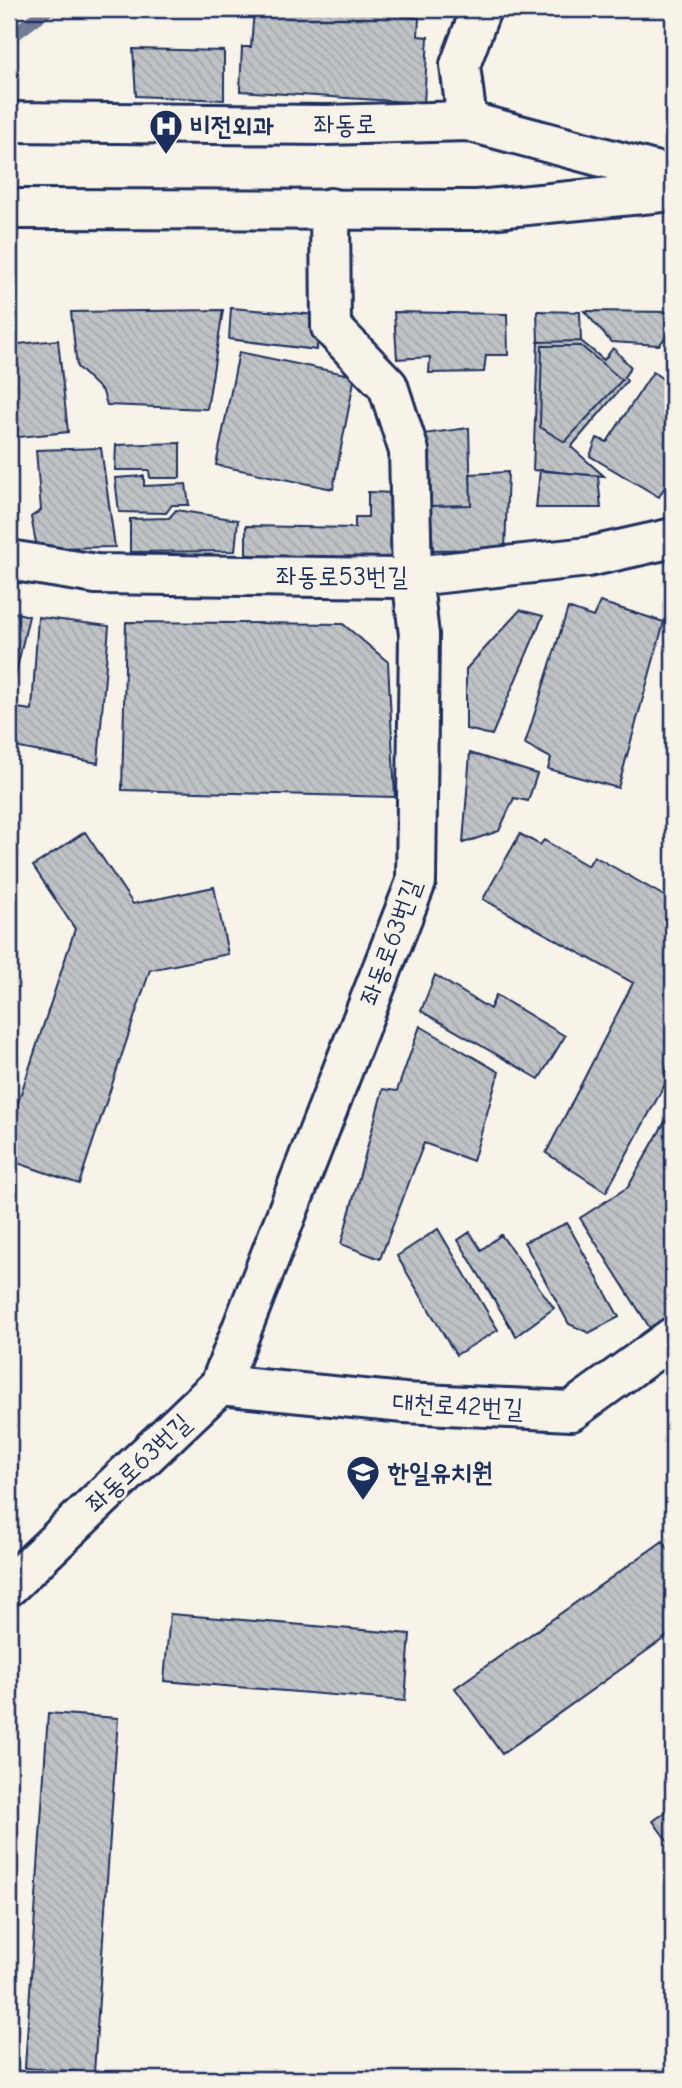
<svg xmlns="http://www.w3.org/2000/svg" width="682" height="2088" viewBox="0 0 682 2088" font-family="'Comic Neue','Poor Story',sans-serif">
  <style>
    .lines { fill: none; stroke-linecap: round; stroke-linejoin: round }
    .stream { stroke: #727c95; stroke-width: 14 }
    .building { fill: url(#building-back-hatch); stroke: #1b2f5e; stroke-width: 2 }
    .street-casing { stroke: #1b2f5e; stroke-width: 44 }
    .secondary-casing { stroke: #1b2f5e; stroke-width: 44 }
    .street { stroke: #f7f3e8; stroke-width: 38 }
    .secondary { stroke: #f7f3e8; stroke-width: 38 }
    .labels { text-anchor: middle; stroke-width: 6; stroke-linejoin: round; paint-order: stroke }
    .street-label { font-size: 26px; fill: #1b2f5e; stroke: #f7f3e8 }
    .poi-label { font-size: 26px; font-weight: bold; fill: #1b2f5e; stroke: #f7f3e8; text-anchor: start }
  </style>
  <defs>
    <pattern id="building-back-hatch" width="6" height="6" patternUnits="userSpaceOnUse" patternTransform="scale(1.75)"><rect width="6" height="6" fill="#c0c3c5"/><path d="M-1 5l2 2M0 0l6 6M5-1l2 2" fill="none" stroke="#a4a8ac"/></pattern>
  </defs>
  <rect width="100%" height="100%" fill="#f7f3e8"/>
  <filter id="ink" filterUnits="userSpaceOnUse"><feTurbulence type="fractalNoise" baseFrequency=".0143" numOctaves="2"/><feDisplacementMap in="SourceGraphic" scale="14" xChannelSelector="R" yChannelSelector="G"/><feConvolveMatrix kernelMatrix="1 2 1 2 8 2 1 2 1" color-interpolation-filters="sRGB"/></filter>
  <g filter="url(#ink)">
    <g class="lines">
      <path class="stream" d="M9,38L48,9"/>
    </g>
    <path class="building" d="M254,9H401V16L419,18L418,36L428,37L424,103L240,91L242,47H251Z
      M133,49L224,51V100L136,96Z
      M231,308L318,315L317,350L229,339Z
      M223,310L207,409L107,405L103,392L77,367L71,312Z
      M537,311L580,312L581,341L538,342Z
      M584,311L673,312V329L659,345L611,342Z
      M394,312L507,314L508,355H486L484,372L429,373L430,357L397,359Z
      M58,340L68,432L9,438V345Z
      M581,341L604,360L613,348L631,367L624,377L627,381L571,447L604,476L533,470L538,342Z
      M542,346H581L622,380L565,442L540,427Z
      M239,352L355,376L333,489L216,465Z
      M653,372L673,386V473L659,497L590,456L597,438L607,442Z
      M469,428L471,505L430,506L423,434Z
      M180,443V478H150L149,470H115L116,445Z
      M101,448L115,547L37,548L31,517L41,510L36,450Z
      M540,470L598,476L601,508H536Z
      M508,472L505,549L433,550L430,506L471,505L470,474Z
      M144,476V486L186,484L189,505H172L166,513L119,512L115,478Z
      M368,492L394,493L393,559L246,556V526L355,528V517H368Z
      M176,510L238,520L235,551L130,552V519L169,518Z
      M600,602L664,622L618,788L548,769L551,758L525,744L568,608L593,617Z
      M520,610L543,616L492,735L466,729V669Z
      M9,611L29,616L14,681L9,680Z
      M38,617L109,626L98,763L9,746V707L32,710Z
      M126,622L343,624L388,662L395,797L122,790Z
      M470,753L537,774L528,801L514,798L499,831L463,843Z
      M85,832L133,904L214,887L228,954L150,970L79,1184L9,1160V1130L75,929L33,866Z
      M520,834L540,845L544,840L588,866L594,856L673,901V1056L664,1073L669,1077L606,1192L546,1153L633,983L483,899Z
      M435,975L490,1009L496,995L565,1036L539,1079L421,1011Z
      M420,1026L499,1072L473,1161L424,1143L380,1259L341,1244L383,1089L397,1091Z
      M671,1111L673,1113V1312L650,1328L580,1218L628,1187Z
      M567,1223L619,1317L589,1333L569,1324L524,1242Z
      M438,1229L498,1330L456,1355L397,1256Z
      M470,1232L481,1250L501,1235L554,1308L516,1336L458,1240Z
      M663,1541L673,1556V1632L502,1754L455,1688Z
      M170,1614L410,1634L405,1701L164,1681Z
      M48,1713L118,1718L94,2073L25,2068Z
      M673,1807V1849L653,1821Z"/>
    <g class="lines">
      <defs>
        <path id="street" d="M467,121L460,65L481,9
          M9,560L96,574L396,578L588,557L673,538
          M220,1385L404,1403L571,1411L673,1337
          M9,1586L220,1385L416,882L419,635L412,576L409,451L388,386L331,327L330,208"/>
        <path id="secondary" d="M9,122L327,125L467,121L673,176
          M9,209L477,210L673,191"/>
      </defs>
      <use href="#street" class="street-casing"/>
      <use href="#secondary" class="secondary-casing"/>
      <use href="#street" class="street"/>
      <use href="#secondary" class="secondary"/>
    </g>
  </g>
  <defs>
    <symbol id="hospital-pin" viewBox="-11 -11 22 30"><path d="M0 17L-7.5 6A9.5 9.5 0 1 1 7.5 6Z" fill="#1b2f5e" stroke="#f7f3e8"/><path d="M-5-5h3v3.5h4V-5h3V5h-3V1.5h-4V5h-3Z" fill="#fff"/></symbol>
    <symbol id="school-pin" viewBox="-11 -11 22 30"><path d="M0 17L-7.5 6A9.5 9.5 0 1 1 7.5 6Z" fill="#1b2f5e" stroke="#f7f3e8"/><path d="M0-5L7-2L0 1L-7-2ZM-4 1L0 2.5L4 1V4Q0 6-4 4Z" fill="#fff"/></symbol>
  </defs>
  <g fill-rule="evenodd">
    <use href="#hospital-pin" x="147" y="107" width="38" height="52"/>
    <use href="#school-pin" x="344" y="1453" width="38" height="52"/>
  </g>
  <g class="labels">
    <g class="street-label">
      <text transform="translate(345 124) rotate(-1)" y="9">좌동로</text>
      <text x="342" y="585">좌동로53번길</text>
      <text transform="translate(390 942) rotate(-70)" y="9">좌동로63번길</text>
      <text transform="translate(458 1405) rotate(3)" y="9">대천로42번길</text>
      <text transform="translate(138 1463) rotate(-43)" y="9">좌동로63번길</text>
    </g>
    <g class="poi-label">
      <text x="190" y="135">비전외과</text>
      <text x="388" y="1481">한일유치원</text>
    </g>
  </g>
  <rect width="682" height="2088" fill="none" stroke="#f7f3e8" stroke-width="35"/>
  <rect x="18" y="18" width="647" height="2053" fill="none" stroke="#1b2f5e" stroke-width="2.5" filter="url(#ink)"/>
</svg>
